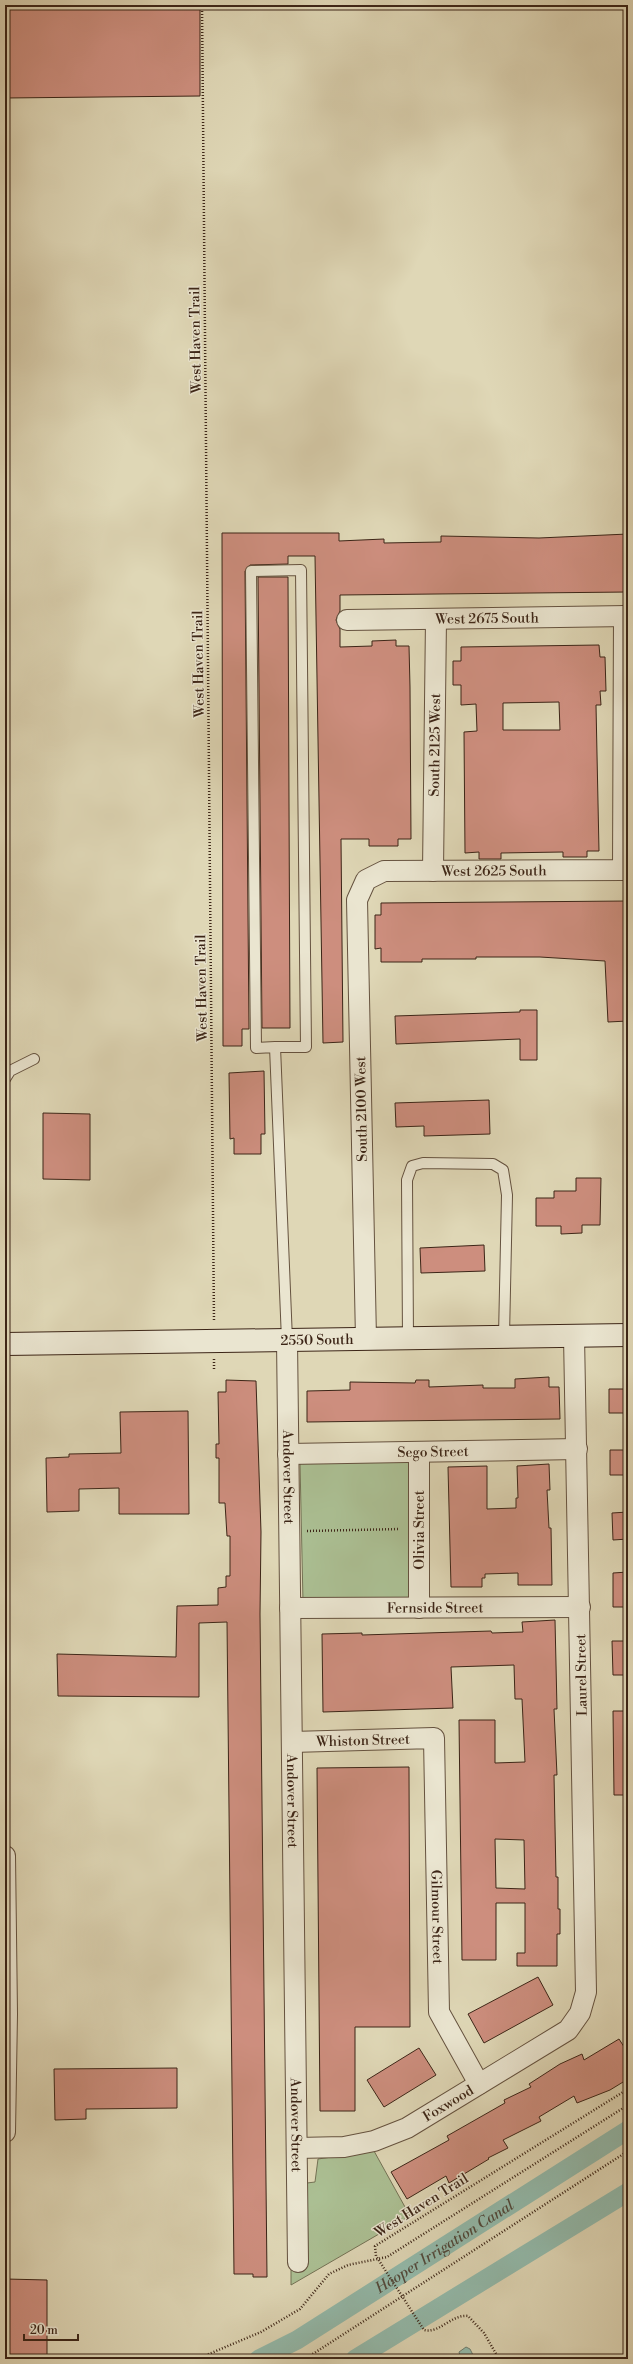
<svg xmlns="http://www.w3.org/2000/svg" width="633" height="2364" viewBox="0 0 633 2364" font-family="'Libre Bodoni',serif">
  <style>
    .green { fill: #abbf93; stroke: #747255 }
    .water { fill: #93baab; stroke: #707e70 }
    .lines { fill: none; stroke-linecap: round; stroke-linejoin: round }
    .canal { stroke: #93baab; stroke-width: 19 }
    .building { fill: #cd8e7e; stroke: #3c2517; fill-rule: evenodd }
    .lane-casing { stroke: #65523f; stroke-width: 12 }
    .street-casing { stroke: #65523f; stroke-width: 22 }
    .secondary-casing { stroke: #3c2517; stroke-width: 24 }
    .path { stroke: #3c2517; stroke-width: 2.5; stroke-dasharray: 1 2; stroke-linecap: butt }
    .lane { stroke: #eae5d0; stroke-width: 10 }
    .street { stroke: #eae5d0; stroke-width: 20 }
    .secondary { stroke: #eae5d0; stroke-width: 22 }
    .labels { text-anchor: middle; stroke-width: 3; stroke-linejoin: round; paint-order: stroke }
    .street-label { font-size: 14px; fill: #3c2517; stroke: #eae5d0 }
    .water-label { font-size: 15px; font-style: italic; fill: #524a3c; stroke: #eae5d0 }
  </style>
  <rect width="100%" height="100%" fill="#dfd7b6"/>
  <filter id="stains"><feTurbulence type="fractalNoise" baseFrequency=".005" numOctaves="4"/><feColorMatrix values="0 0 0 0 .2 0 0 0 0 .09 0 0 0 0 .02 0 0 0 .5 -.17"/></filter>
  <radialGradient id="worn" r=".72"><stop offset=".6" stop-color="#630" stop-opacity="0"/><stop offset="1" stop-color="#630" stop-opacity=".3"/></radialGradient>
  <path class="green" d="M412,1461L415,1600L303,1602L300,1463Z
    M374,2151L410,2216L291,2285V2270L306,2269V2263L308,2262L307,2183L315,2182L318,2159Z"/>
  <path class="water" d="M466,2347L470,2349L475,2359H461L459,2352Z"/>
  <g class="lines">
    <g class="canal">
      <path id="s1" d="M259,2359L297,2340L628,2130"/>
      <path d="M355,2359L628,2192"/>
    </g>
  </g>
  <path class="building" d="M200,6V96L5,98V8Z
    M222,533H339V541L384,539V543L441,542V536L539,538L628,534V592L340,595V611L336,620L340,629V647L372,646V641L396,640V646H409L410,687L411,839H398V846H369V839H341L343,1042L323,1043L315,556H288V564L250,565L245,571L249,1029H242V1046H223Z
    M258,577H288L290,1028H262Z
    M599,645L600,657H605L606,691H600L601,705H596L599,851H587V857H563V852L501,853V859H479V852L465,853L464,732L477,731L476,704L461,705V685H453V661H461V647ZM559,702L560,730H503V703Z
    M628,901V1021L608,1022L605,961L540,957H476V959H422V962H381V948L375,949V915H381V903Z
    M520,1010H537V1060H520V1039L396,1044L395,1016L520,1012Z
    M264,1071L265,1134H261V1154H234V1138L230,1139L229,1073Z
    M489,1100L490,1134L424,1136V1126L396,1127L395,1103Z
    M43,1113L90,1114V1180L43,1179Z
    M576,1178H601L600,1225H582V1233L561,1234V1226H536V1198H554V1191H576Z
    M484,1245L485,1271L421,1273L420,1248Z
    M549,1377V1387H559L560,1419L307,1422V1391L350,1390V1382L415,1383L416,1380H429V1387L483,1385V1388H515V1379Z
    M226,1380L256,1381L261,1532L260,1614L267,2277H253V2274H234L227,1622L199,1623V1697L58,1696L57,1654L176,1657L177,1606L218,1605V1588L226,1587V1576H230V1536H227L225,1503H219V1458H216V1444H219L218,1392H226Z
    M609,1389H628V1413H609Z
    M188,1411L189,1514H119V1488L79,1489V1511L47,1512L46,1458L69,1457V1454L121,1453L120,1412Z
    M610,1450H628V1475H610Z
    M549,1464L550,1490H547L549,1528H551L552,1585H518V1573L485,1574V1578H482V1587H451L448,1467L487,1466V1509L516,1508V1498H518L517,1466Z
    M628,1512V1539L613,1540L612,1513Z
    M628,1572V1607H613V1573Z
    M555,1620L557,1709H554L557,1775H554L556,1877H558V1909H560V1934H557V1966H517V1953H525V1903H496V1960H462L459,1720H495V1763L525,1762L522,1699H515L514,1665L451,1667L453,1708L323,1712L322,1634L362,1633V1635L491,1631L492,1633L523,1632L522,1622ZM495,1839L524,1840L525,1889L496,1888Z
    M612,1641H628V1675H613Z
    M613,1711H628V1795H614Z
    M409,1767L410,2027H355V2111H320L317,1768Z
    M538,1977L553,2005L484,2043L468,2014Z
    M619,2039L628,2053V2079L610,2090L577,2103L574,2096L539,2117L541,2121L503,2140L508,2148L488,2158L489,2159L449,2183L446,2176L407,2199L391,2172L449,2140L447,2136L505,2103L504,2100L531,2087L529,2084L560,2064L582,2054L584,2060Z
    M419,2048L436,2075L384,2107L367,2080Z
    M177,2068V2108L86,2109V2119L55,2120L54,2069Z
    M6,2279L47,2280V2359H6Z"/>
  <g class="lines">
    <defs>
      <path id="lane" d="M275,1047H306L301,570L251,571L256,1048L275,1047L287,1340
        M5,1079L10,1071L34,1059
        M408,1338L407,1180L412,1166L423,1163L493,1164L503,1170L507,1195L504,1336"/>
      <g id="street">
        <path id="s2" d="M347,620L628,616"/>
        <path id="s3" d="M433,871L436,619"/>
        <path id="s4" d="M366,1339L357,900L366,880L384,871L623,870L624,616"/>
        <path id="s5" d="M287,1340L298,2262"/>
        <path d="M419,1452V1608"/>
        <path id="s6" d="M288,1454L577,1449"/>
        <path id="s7" d="M290,1608L580,1607"/>
        <path id="s8" d="M292,1742L434,1738L439,2012L479,2084"/>
        <path d="M5,1856L7,2014L5,2132"/>
        <path id="s9" d="M297,2148L344,2147L374,2141L407,2128L568,2030L580,2013L586,1992L574,1336"/>
      </g>
      <g id="secondary">
        <path id="s10" d="M5,1344L628,1335"/>
      </g>
    </defs>
    <use href="#lane" class="lane-casing"/>
    <use href="#street" class="street-casing"/>
    <use href="#secondary" class="secondary-casing"/>
    <path class="path" d="M202,5L214,1322
      M214,1369V1359
      M307,1531L400,1529
      M197,2359L261,2332L300,2309L329,2274L348,2265L387,2257L628,2105
      M305,2359L628,2151
      M499,2359L484,2333L468,2316C452,2314 439,2334 424,2330L376,2256L375,2246L628,2089"/>
    <use href="#lane" class="lane"/>
    <use href="#street" class="street"/>
    <use href="#secondary" class="secondary"/>
  </g>
  <g class="labels">
    <g class="street-label">
      <text transform="translate(195 340) rotate(-91)" y="5">West Haven Trail</text>
      <text dy="5" stroke="none"><textPath href="#s2" startOffset="140">West 2675 South</textPath></text>
      <text transform="translate(198 664) rotate(-91)" y="5">West Haven Trail</text>
      <text dy="5" stroke="none"><textPath href="#s3" startOffset="126">South 2125 West</textPath></text>
      <text dy="5" stroke="none"><textPath href="#s4" startOffset="591">West 2625 South</textPath></text>
      <text transform="translate(201 988) rotate(-91)" y="5">West Haven Trail</text>
      <text transform="translate(361 1109) rotate(-91)" y="5">South 2100 West</text>
      <text dy="5" stroke="none"><textPath href="#s10" startOffset="312">2550 South</textPath></text>
      <text dy="5" stroke="none"><textPath href="#s6" startOffset="145">Sego Street</textPath></text>
      <text dy="5" stroke="none"><textPath href="#s5" startOffset="137">Andover Street</textPath></text>
      <text transform="translate(419 1530) rotate(-90)" y="5">Olivia Street</text>
      <text dy="5" stroke="none"><textPath href="#s7" startOffset="145">Fernside Street</textPath></text>
      <text transform="translate(581 1675) rotate(-91)" y="5">Laurel Street</text>
      <text dy="5" stroke="none"><textPath href="#s8" startOffset="71">Whiston Street</textPath></text>
      <text dy="5" stroke="none"><textPath href="#s5" startOffset="461">Andover Street</textPath></text>
      <text dy="5" stroke="none"><textPath href="#s8" startOffset="321">Gilmour Street</textPath></text>
      <text dy="5" stroke="none"><textPath href="#s9" startOffset="161">Foxwood</textPath></text>
      <text dy="5" stroke="none"><textPath href="#s5" startOffset="785">Andover Street</textPath></text>
      <text transform="translate(421 2205) rotate(-32)" y="5">West Haven Trail</text>
    </g>
    <g class="water-label">
      <text dy="5" stroke="none"><textPath href="#s1" startOffset="217">Hooper Irrigation Canal</textPath></text>
    </g>
  </g>
  <rect width="633" height="2364" fill="none" stroke="#dfd7b6" stroke-width="20"/>
  <rect x="6" y="6" width="621" height="2352" fill="none" stroke="#3c2517" stroke-width="2"/>
  <rect x="10" y="10" width="613" height="2344" fill="none" stroke="#3c2517"/>
  <path d="M24 2334v6h54v-6" fill="none" stroke="#3c2517" stroke-width="2"/>
  <text x="30" y="2334" font-size="12" fill="#3c2517" stroke="#eae5d0" stroke-width="3" paint-order="stroke">20 m</text>
  <rect width="100%" height="100%" filter="url(#stains)"/>
  <rect width="100%" height="100%" fill="url(#worn)"/>
</svg>
